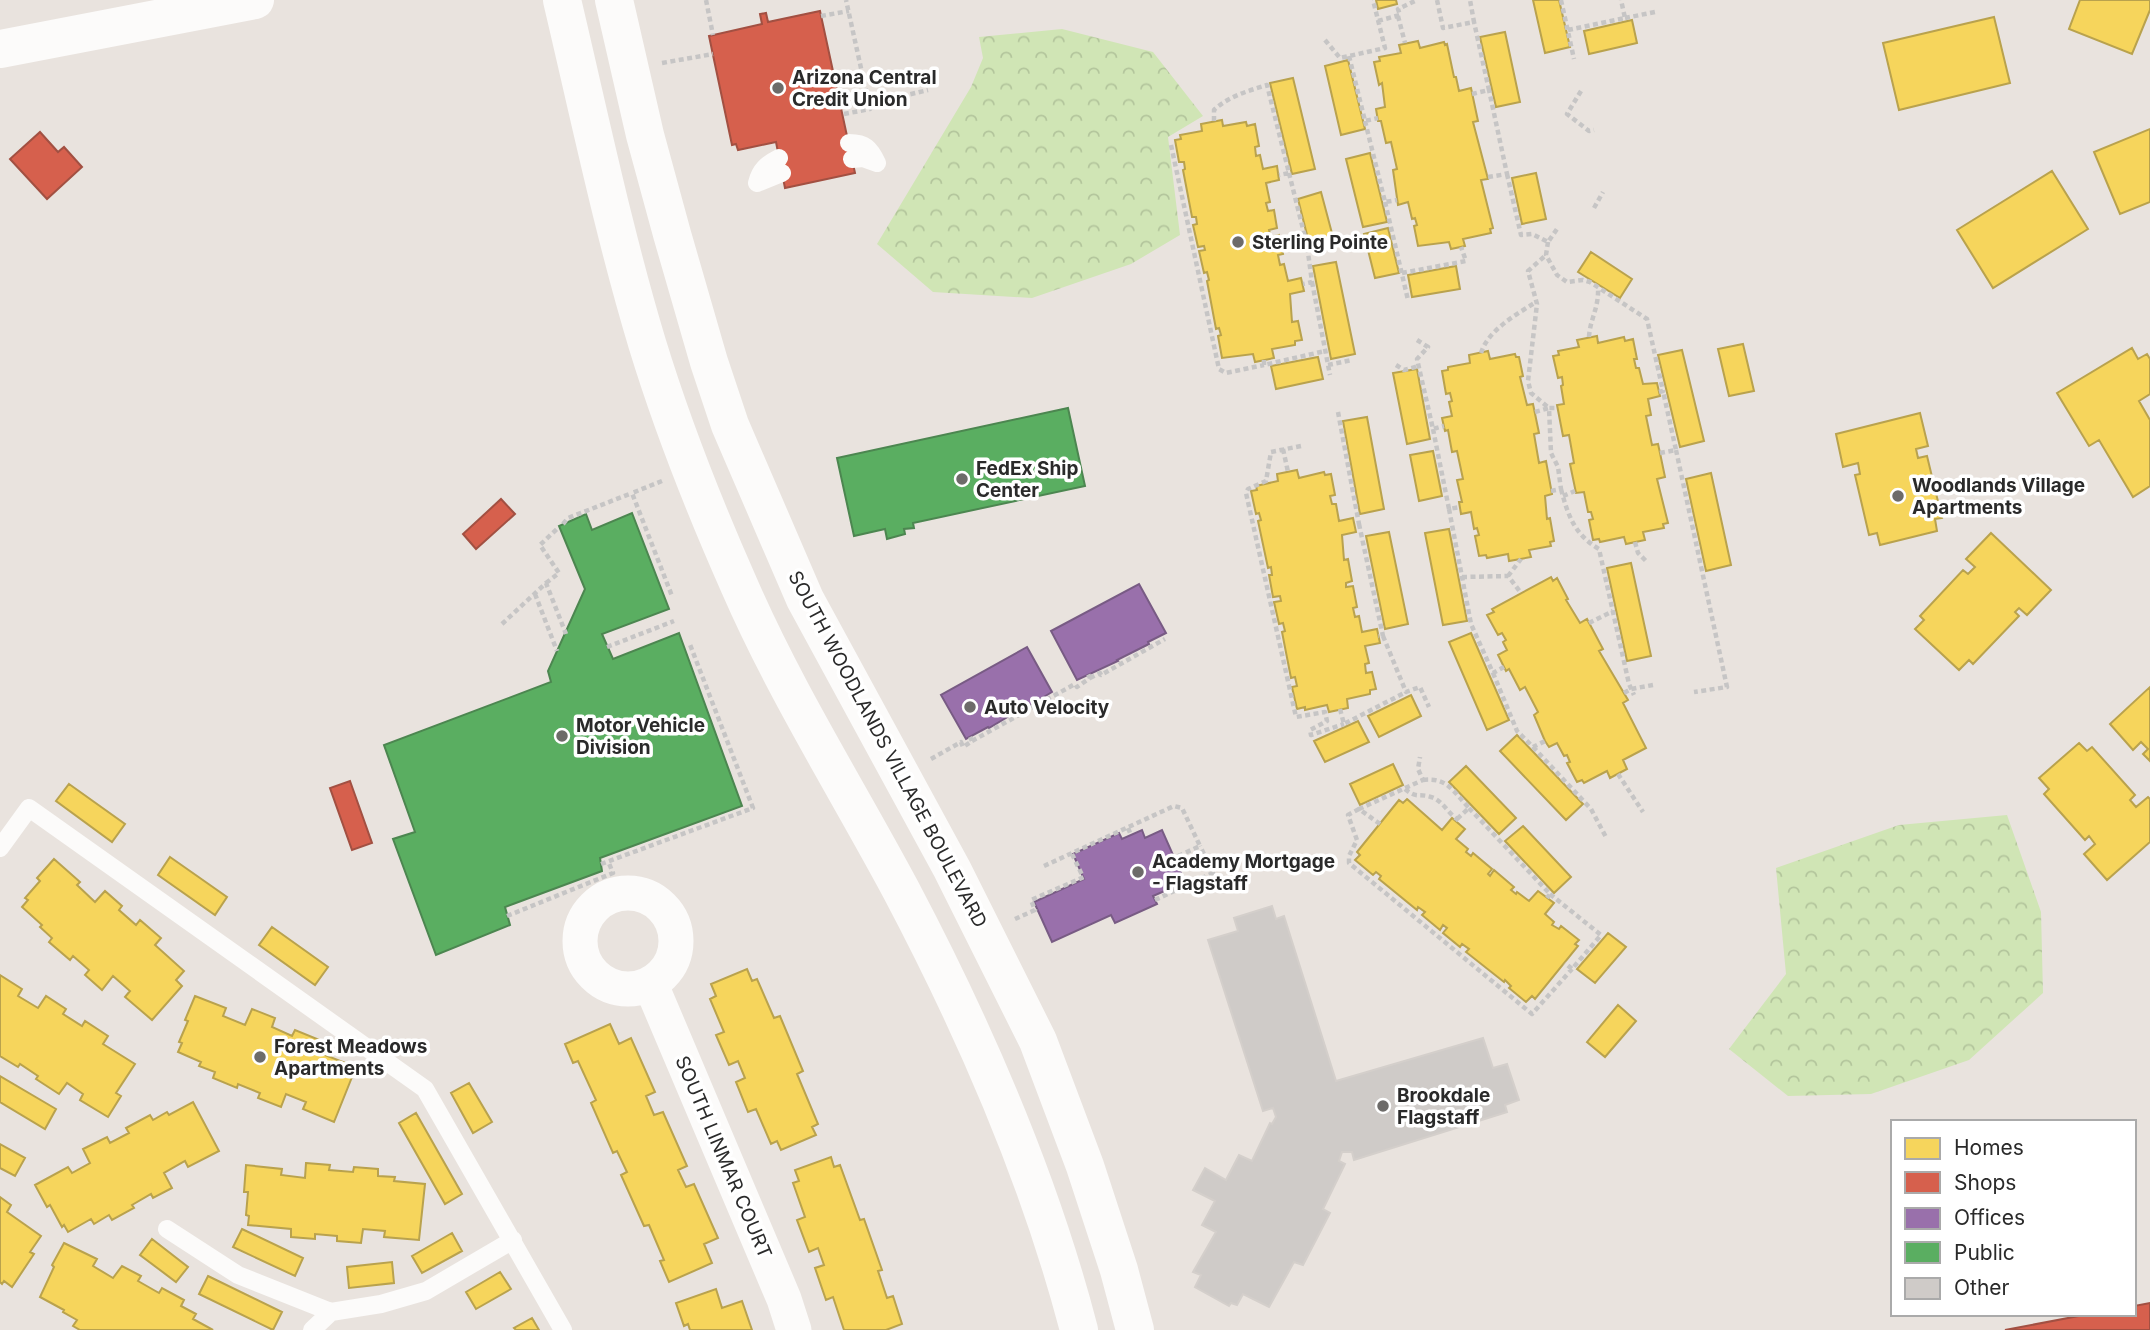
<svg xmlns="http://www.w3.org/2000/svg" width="2150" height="1330" viewBox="0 0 2150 1330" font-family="Inter,sans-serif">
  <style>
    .forest { fill: url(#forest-crowns) }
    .homes { fill: #f6d55c; stroke: #b9a24d; stroke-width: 2 }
    .shops { fill: #d6604d; stroke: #a25042; stroke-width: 2 }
    .offices { fill: #9970ab; stroke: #785b84; stroke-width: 2 }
    .public { fill: #5aae61; stroke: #4c8650; stroke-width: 2 }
    .building { fill: #cfcbc8; stroke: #d4cfcb; stroke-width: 2 }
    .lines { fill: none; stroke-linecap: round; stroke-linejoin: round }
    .path { stroke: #c6c5c5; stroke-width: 4.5; stroke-dasharray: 5 3.5; stroke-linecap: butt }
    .lane { stroke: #fcfbfa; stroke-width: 18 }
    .street { stroke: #fcfbfa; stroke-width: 35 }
    .secondary { stroke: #fcfbfa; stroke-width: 38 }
    .poi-dot { fill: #6d6b69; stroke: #fff; stroke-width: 2.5 }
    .labels { text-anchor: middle; stroke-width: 7; stroke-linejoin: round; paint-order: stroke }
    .poi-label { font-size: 19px; font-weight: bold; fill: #2a2a2a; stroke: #fff; text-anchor: start }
    .street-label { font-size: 19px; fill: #2a2a2a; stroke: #fff }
  </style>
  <defs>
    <pattern id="forest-crowns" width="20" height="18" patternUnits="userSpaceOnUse" patternTransform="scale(1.75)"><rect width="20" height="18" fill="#d0e5b5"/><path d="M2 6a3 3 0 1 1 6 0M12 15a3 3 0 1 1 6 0" fill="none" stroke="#b3c59c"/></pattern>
  </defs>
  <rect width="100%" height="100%" fill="#e9e3de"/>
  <path class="forest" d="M1062,29L1153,52L1203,116L1168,137L1180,235L1131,264L1032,298L933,292L877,244L971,87L983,58L979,37Z
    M2007,815L2041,912L2043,993L1969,1060L1871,1094L1788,1096L1729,1049L1786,974L1776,868L1899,825Z"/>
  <path class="homes" d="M1376,0H1396L1397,4L1378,9Z
    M1533,0H1559L1570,47L1545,53Z
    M2080,0H2150V10L2132,54L2069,29Z
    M1994,17L2010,83L1899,110L1883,43Z
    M1632,20L1637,43L1589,54L1584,31Z
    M1505,32L1520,102L1496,107L1480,37Z
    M1418,41L1420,48L1444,42L1445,45L1447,44L1454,77H1456L1459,91L1471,88L1478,121L1473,122L1488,179L1481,180L1493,228L1490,229L1491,233L1463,239L1465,246L1451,249L1449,242L1418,246L1414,226L1417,225L1415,218L1412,219L1408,202L1398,205L1393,170L1397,169L1391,142L1386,143L1381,121H1378L1376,109L1385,107L1382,83L1379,85L1374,62L1380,61L1379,57L1401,53L1399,45Z
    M1348,60L1365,129L1341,135L1325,66Z
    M1293,78L1315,169L1292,174L1270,83Z
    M1222,120L1223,126L1246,122L1247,126L1255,124L1259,146L1255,147L1256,156L1260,155L1263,169L1277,166L1279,180L1266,183L1270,202L1266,203L1268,211L1274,210L1277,228L1269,230L1271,237L1279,235L1283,254L1278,255L1280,265L1284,264L1288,281L1301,278L1304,291L1290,294L1292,322L1298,321L1302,340L1295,341V345L1272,349L1274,358L1255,362L1253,354L1222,358L1218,336L1221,335L1219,328L1216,329L1207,281L1209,280L1207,272L1204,273L1199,251L1205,250L1204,246L1198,247L1193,225L1197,224L1196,217H1192L1183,170L1185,169L1184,162H1179L1175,140L1181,139L1180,135L1202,131L1201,124Z
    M2150,129V202L2120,214L2094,152Z
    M1370,153L1387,222L1363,227L1346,159Z
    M2052,171L2088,229L1993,288L1957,230Z
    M1536,173L1546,219L1522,224L1512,178Z
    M1321,192L1333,237L1309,243L1298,199Z
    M1388,228L1399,273L1375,278L1364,234Z
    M1591,252L1632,279L1620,298L1578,272Z
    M1336,262L1355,354L1331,359L1313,266Z
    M1456,266L1460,289L1412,297L1408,275Z
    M1597,336L1598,343L1624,337L1625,341L1633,339L1637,359H1634L1636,368H1639L1643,384L1657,383L1660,396L1648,399L1651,415L1646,416L1652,445L1658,444L1660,453L1665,477L1657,479L1668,523L1663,524L1664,528L1643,532L1645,540L1626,544L1624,537L1600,542L1599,539L1593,540L1589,520L1593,519L1591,512H1588L1584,492L1576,493L1570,464L1574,463L1569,435L1563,436L1557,405L1564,404L1561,386L1563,385L1562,377L1558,378L1553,356L1559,355L1558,351L1579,347L1577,340Z
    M1743,344L1754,391L1729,396L1718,349Z
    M2132,348L2138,359L2147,354L2150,359V394L2139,401L2150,420V486L2133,497L2099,440L2089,446L2057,393Z
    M1682,350L1704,441L1680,447L1658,355Z
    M1488,351L1490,359L1515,354L1516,357H1519L1523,376L1520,377L1527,405L1533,404L1539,433L1534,434L1539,463L1546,461L1552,494L1545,496L1547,519L1550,518L1554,541L1550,542L1551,546L1529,550L1531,557L1509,561L1508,554L1487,558L1486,555L1479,556L1475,536L1479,535L1477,528L1474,529L1471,512L1461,514L1459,502H1462L1457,480L1463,479L1457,451L1452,452L1448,430L1445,431L1442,418L1452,416L1449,402L1452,401L1450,393L1446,394L1442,371L1448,370V367L1470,363L1469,355Z
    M1318,357L1323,379L1276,389L1271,366Z
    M1417,369L1430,439L1407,444L1393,373Z
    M1920,413L1928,446L1916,449L1918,458L1927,456L1942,518L1935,519L1937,531L1880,545L1877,533L1869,535L1855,475L1860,474L1858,463L1843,467L1836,434Z
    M1367,417L1384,509L1360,514L1343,421Z
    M1433,451L1442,496L1419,501L1410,455Z
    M1297,470L1299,478L1324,472L1325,475L1331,474L1335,495L1330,496L1332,504H1336L1339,521L1353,518L1356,532L1342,535L1344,560L1348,559L1352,581L1346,583V587L1353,586L1357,607L1353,608L1355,617L1359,616L1362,632L1377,629L1380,643L1365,646L1369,663L1365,664L1366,673L1372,672L1376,689L1370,690V694L1347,699L1348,708L1329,712L1327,705L1305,710V707L1297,709L1292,687L1297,686L1295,677L1291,678L1282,632L1285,631L1283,623L1279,624L1274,602L1281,601L1280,596L1273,597L1269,575H1272L1271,567L1268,568L1258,521L1261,520L1259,513L1256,514L1251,491L1257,490L1256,486L1278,481L1277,474Z
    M1711,473L1731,565L1706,571L1686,479Z
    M1449,529L1467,621L1443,625L1425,533Z
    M1389,532L1408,624L1385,629L1366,536Z
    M1991,533L2051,590L2027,615L2019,608L2015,612L2019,616L1973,664L1969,660L1959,670L1915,629L1924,620L1920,616L1963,570L1968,574L1975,567L1966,559Z
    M1631,563L1651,656L1627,661L1607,568Z
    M1551,577L1553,581L1557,578L1568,599L1566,600L1580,623L1587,619L1603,649L1599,651L1628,700L1623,703L1646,748L1623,760L1627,769L1610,778L1607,771L1584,783L1582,780L1577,782L1567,763L1570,762L1567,755L1564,756L1557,743L1549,747L1545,741L1534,715L1538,712L1525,687L1520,690L1509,669L1506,671L1498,655L1507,650L1503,642L1506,640L1502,633L1498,635L1487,615L1494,612L1492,609Z
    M1471,633L1509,720L1487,730L1449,642Z
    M2150,687V761L2143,754L2148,749L2141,742L2133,750L2110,724Z
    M1411,695L1421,716L1379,737L1368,716Z
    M1358,721L1369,742L1325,762L1314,741Z
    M1517,735L1583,804L1566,820L1500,751Z
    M2079,743L2087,751L2092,747L2135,795L2130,800L2136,807L2148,797L2150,799V842L2107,880L2084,854L2095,844L2089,836L2085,840L2044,794L2049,789L2039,778Z
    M1393,764L1403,785L1360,805L1350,784Z
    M1466,766L1516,818L1499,834L1449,782Z
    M69,784L125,824L112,842L56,801Z
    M1407,799L1442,830L1452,818L1465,829L1456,839L1468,849L1466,852L1471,856L1473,853L1492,869L1488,874L1490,876L1494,870L1514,887L1511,890L1516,894L1517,892L1529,901L1538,891L1554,903L1545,914L1554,922L1552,925L1559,929L1561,926L1579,940L1575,944L1578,946L1535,999L1532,996L1526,1002L1509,988L1511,986L1505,980L1504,982L1466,952L1469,949L1462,944L1460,947L1443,933L1447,928L1443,925L1440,930L1422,915L1425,912L1418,907L1417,910L1379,879L1381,876L1376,872L1373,875L1355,860L1360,855L1357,852L1399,800L1403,803Z
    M1523,826L1571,877L1554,893L1505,841Z
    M170,857L227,897L215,915L158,875Z
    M54,859L80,882L77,885L95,902L105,891L122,906L119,910L136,925L140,920L161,938L155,945L184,971L176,980L182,986L152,1020L125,997L130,991L113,976L102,990L85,975L89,970L73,956L70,960L49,942L52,938L40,927L42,925L22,907L28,900L25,898L40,881L37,878Z
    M272,927L328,967L315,985L259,945Z
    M1608,933L1626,947L1595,983L1577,969Z
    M747,969L752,981L757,979L774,1018L780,1016L803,1071L797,1074L818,1124L812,1127L816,1135L781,1150L777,1141L771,1144L756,1109L748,1112L736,1082L745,1078L738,1061L729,1065L716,1035L724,1032L710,999L716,996L711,984Z
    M0,975L22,989L18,996L38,1008L46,996L66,1009L63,1014L82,1026L85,1021L108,1036L103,1044L135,1064L116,1093L121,1096L108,1117L80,1100L83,1094L67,1083L59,1094L36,1079L38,1076L20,1064L18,1067L0,1056Z
    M195,996L226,1008L223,1016L245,1025L252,1009L275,1018L272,1027L292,1036L295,1030L322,1041L317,1052L356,1067L334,1122L303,1109L306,1102L286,1094L281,1107L258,1098L260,1093L238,1084L237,1088L213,1078L215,1072L199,1066L201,1062L178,1052L182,1043L179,1042L188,1021L185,1020Z
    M1618,1005L1636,1021L1605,1057L1587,1042Z
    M610,1024L619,1044L631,1038L655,1092L646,1096L654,1115L663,1112L687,1166L678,1170L686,1187L694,1184L718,1238L704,1244L712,1263L669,1282L660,1261L664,1260L649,1225L644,1226L621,1175L627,1172L617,1151L613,1153L591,1103L596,1100L578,1061L573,1063L565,1044Z
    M0,1076L56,1109L45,1129L0,1102Z
    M469,1083L492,1122L473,1133L451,1093Z
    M193,1102L219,1151L188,1167L185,1161L164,1173L172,1188L153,1198L151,1194L132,1205L134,1208L112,1220L109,1215L94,1224L91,1219L68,1232L64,1225L62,1227L50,1205L47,1207L35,1185L68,1167L72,1173L90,1163L83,1149L107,1137L110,1143L129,1133L126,1128L150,1115L153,1120L167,1112L169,1115Z
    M416,1113L462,1194L445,1204L399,1123Z
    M0,1144L25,1158L15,1176L0,1168Z
    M831,1157L834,1167L840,1165L860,1220L864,1219L882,1270L878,1271L887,1298L893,1296L902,1324L886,1330H844L833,1297L826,1300L815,1268L824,1265L818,1248L809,1252L797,1220L805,1217L793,1183L799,1181L795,1170Z
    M306,1163L330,1165L329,1170L353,1172L354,1167L378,1169V1176L395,1177L394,1181L425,1184L419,1240L384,1237L385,1231L363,1229L361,1243L337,1241V1236L315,1234V1239L291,1237V1229L248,1225L249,1216L246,1215L248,1192H244L246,1165L282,1169L281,1175L305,1178Z
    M0,1197L11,1205L7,1212L41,1236L30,1252L34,1254L12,1287L4,1281L2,1284L0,1282Z
    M242,1229L303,1258L295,1276L233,1247Z
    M452,1233L462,1251L422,1273L412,1256Z
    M152,1239L188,1267L176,1282L140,1255Z
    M64,1243L97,1259L93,1266L113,1278L122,1266L141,1276L138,1281L159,1293L162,1288L184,1300L181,1306L196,1314L193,1319L213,1330H80L73,1326L77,1320L63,1312L64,1310L40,1297L54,1267L52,1265Z
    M392,1262L394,1283L349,1288L347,1267Z
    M500,1272L511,1289L476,1309L466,1292Z
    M208,1276L282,1312L273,1330L199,1294Z
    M716,1289L722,1308L742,1301L752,1330H690L688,1324L684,1326L676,1303Z
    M532,1318L539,1330H516L514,1328Z"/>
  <path class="shops" d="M820,11L855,173L785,188L776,142L738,150L736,144L732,145L709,36L762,24L760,14L766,13L768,22Z
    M40,132L58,152L64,147L82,167L47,199L10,159Z
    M501,499L515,514L476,549L463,534Z
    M350,781L372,843L352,850L330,788Z
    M2150,1303V1330H2005L2089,1314H2134V1306Z"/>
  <path class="offices" d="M1139,584L1166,633L1148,642L1149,644L1117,660L1118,661L1077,680L1051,631Z
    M1027,647L1052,692L1017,713L1016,712L989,728L988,727L966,739L941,695Z
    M1142,830L1145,838L1162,830L1185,882L1153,896L1157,904L1115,923L1111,915L1052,942L1034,902L1084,879L1073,854L1119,833L1122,839Z"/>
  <path class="public" d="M1068,408L1085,486L913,523L914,528L904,529L905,534L887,539L885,529L854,536L837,458Z
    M632,513L669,609L602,634L613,659L679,633L742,806L600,858L602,871L505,907L510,925L436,955L393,839L415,832L384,745L551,682L548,671L585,589L559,526L586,514L592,530Z"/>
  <path class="building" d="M1272,906L1276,919L1284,916L1336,1081L1483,1038L1493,1068L1507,1064L1519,1100L1505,1105L1507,1112L1354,1160L1352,1152H1342L1339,1161L1345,1164L1323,1209L1330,1213L1303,1265L1294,1262L1269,1307L1243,1294L1237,1305L1231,1303L1229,1306L1195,1287L1201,1275L1193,1272L1216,1232L1202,1225L1215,1201L1193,1190L1205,1168L1226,1180L1239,1155L1252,1161L1270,1123L1272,1124L1276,1117L1273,1108L1263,1111L1208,940L1238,931L1234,918Z"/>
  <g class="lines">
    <path class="path" d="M706,0L713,35
      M1437,0L1443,28L1474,22L1470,0
      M1561,0L1574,59
      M821,16L849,11
      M1398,16L1405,43
      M1625,18L1655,12
      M1378,21L1400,15L1398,9L1417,0
      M1568,30L1625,18L1621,0
      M1325,40L1340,58L1385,48L1373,0
      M1349,56L1365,121L1378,118
      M662,63L713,54
      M1581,91L1567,114L1589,131L1594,130
      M1472,94L1489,90L1474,22
      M869,104L928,90
      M844,114L870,109L846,0
      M1214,121V110C1229,96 1248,91 1267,85L1289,173L1279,175
      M1365,121L1385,202L1397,200
      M1171,145L1219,369L1226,373L1264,365
      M1289,173L1307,245L1312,282L1303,284
      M1507,174L1521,235L1532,234L1548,242L1557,229
      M1488,177L1507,174L1489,90
      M1385,202L1408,300
      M1594,208L1603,192
      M1548,242L1546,255L1557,275L1567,282L1583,280L1590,282L1647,319L1663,391L1659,392
      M1402,273L1466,261L1461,247
      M1312,282L1330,375
      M1589,337C1590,319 1599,308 1598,288
      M1417,340L1428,347L1417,359L1433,429L1444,426
      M1481,353C1488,330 1517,314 1536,302
      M1264,360V365L1325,351
      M1328,365L1352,360
      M1396,365L1404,370L1419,366
      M1338,412L1359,524L1355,525
      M1535,412L1549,408L1531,393L1528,381L1537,304L1528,271L1546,255
      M1433,429L1449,509L1460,507
      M1301,446L1271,452L1266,481L1248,489L1246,493L1296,717L1325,712L1327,721L1310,730L1311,735L1344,724
      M1283,449L1288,472
      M1676,450L1727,687L1694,692
      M1660,453L1676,450L1663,391
      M662,481L632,493L672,596
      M1561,489C1568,516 1575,535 1599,549L1629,684L1634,695
      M1551,491L1561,489L1558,467L1551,453L1549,408H1557
      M1563,496L1575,491
      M1449,509L1471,624L1493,673L1504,667
      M563,524L568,518L632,493
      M1359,524L1383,636H1378
      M1635,542L1638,553L1647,562
      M1508,576L1521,559
      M1462,577L1508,576L1521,593
      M546,583L559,573L540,545L559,527
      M535,594L557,651
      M1589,623L1613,611
      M502,624L546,583L566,634
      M1383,636L1406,692L1420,687L1429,707
      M607,647L674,621
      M1493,673L1517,731L1533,747L1545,741
      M1090,678L1100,673L1101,675L1165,639
      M1624,693L1631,689L1653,685
      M1340,709L1344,724L1406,692
      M972,741L1075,684L1077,687L1090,678L1088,674
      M1533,747L1591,809L1607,839
      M931,759L961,742L963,747L972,741L970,737
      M1618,774L1643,812
      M1423,780C1447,777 1453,791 1469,808L1457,819
      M1405,789C1417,799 1419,793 1431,797C1442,800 1448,813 1457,819L1455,821
      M1469,808L1550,894L1547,898
      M1359,809L1348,815L1357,840L1349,856V863L1532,1014L1572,969
      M1380,824L1359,809L1423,780L1418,769L1420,757
      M1128,828L1131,835
      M1072,854L1083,877
      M601,864L753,808L689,642
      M1044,866L1174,806L1182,808L1200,846L1174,858
      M1550,894L1601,935L1572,969L1565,963
      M1155,900L1213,873L1200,846
      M507,916L613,873L608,861
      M1015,919L1035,910L1031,900L1084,877"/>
    <path class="lane" d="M849,143C865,143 870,148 877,163
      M852,159L863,158L877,163
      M757,183C760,170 767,164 779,158
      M757,183L782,173
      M0,848L29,808L425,1089L563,1330
      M167,1229L238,1275L331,1312
      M312,1330L331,1312L381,1304L426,1291L513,1240"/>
    <path class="street" d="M580 941a48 48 0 1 1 96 0a48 48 0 1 1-96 0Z
      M651,985L784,1299L794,1330"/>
    <path class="secondary" d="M562,0C589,114 613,230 647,343C672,425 704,506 739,585C785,691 847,789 901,890C975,1030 1039,1176 1079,1330
      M614,0L645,135L672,234L709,362L730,425L805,599L952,869L1038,1041L1085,1166L1119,1270L1135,1330
      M0,49L255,0"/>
  </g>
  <g class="poi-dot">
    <circle cx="778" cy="88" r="7"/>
    <circle cx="1238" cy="242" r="7"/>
    <circle cx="962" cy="479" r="7"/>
    <circle cx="1898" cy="496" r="7"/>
    <circle cx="970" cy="707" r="7"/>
    <circle cx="562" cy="736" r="7"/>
    <circle cx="1138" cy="872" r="7"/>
    <circle cx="260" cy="1057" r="7"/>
    <circle cx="1383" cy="1106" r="7"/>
  </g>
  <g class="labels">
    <g class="poi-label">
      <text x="792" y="84">Arizona Central<tspan x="792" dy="22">Credit Union</tspan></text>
      <text x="1252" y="249">Sterling Pointe</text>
      <text x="976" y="475">FedEx Ship<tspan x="976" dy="22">Center</tspan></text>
      <text x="1912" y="492">Woodlands Village<tspan x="1912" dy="22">Apartments</tspan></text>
      <text x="984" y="714">Auto Velocity</text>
      <text x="576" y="732">Motor Vehicle<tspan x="576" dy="22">Division</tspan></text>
      <text x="1152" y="868">Academy Mortgage<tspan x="1152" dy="22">- Flagstaff</tspan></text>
      <text x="274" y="1053">Forest Meadows<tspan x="274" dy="22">Apartments</tspan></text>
      <text x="1397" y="1102">Brookdale<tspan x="1397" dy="22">Flagstaff</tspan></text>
    </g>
    <g class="street-label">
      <text transform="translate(888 749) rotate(62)" y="7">SOUTH WOODLANDS VILLAGE BOULEVARD</text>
      <text transform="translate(724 1157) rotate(67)" y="7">SOUTH LINMAR COURT</text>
    </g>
  </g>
  <rect x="1891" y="1120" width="245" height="196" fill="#ffffff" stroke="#aaaaaa" stroke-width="2"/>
  <rect x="1905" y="1138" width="35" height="21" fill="#f6d55c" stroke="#aaaaaa" stroke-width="2"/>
  <text x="1954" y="1155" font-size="21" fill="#2a2a2a">Homes</text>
  <rect x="1905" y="1172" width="35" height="21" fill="#d6604d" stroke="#aaaaaa" stroke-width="2"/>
  <text x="1954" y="1190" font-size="21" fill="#2a2a2a">Shops</text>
  <rect x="1905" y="1208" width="35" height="21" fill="#9970ab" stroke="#aaaaaa" stroke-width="2"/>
  <text x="1954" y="1225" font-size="21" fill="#2a2a2a">Offices</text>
  <rect x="1905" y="1242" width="35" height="21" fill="#5aae61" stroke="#aaaaaa" stroke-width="2"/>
  <text x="1954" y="1260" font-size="21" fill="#2a2a2a">Public</text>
  <rect x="1905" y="1278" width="35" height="21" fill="#cfcbc8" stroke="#aaaaaa" stroke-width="2"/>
  <text x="1954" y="1295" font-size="21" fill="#2a2a2a">Other</text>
</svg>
